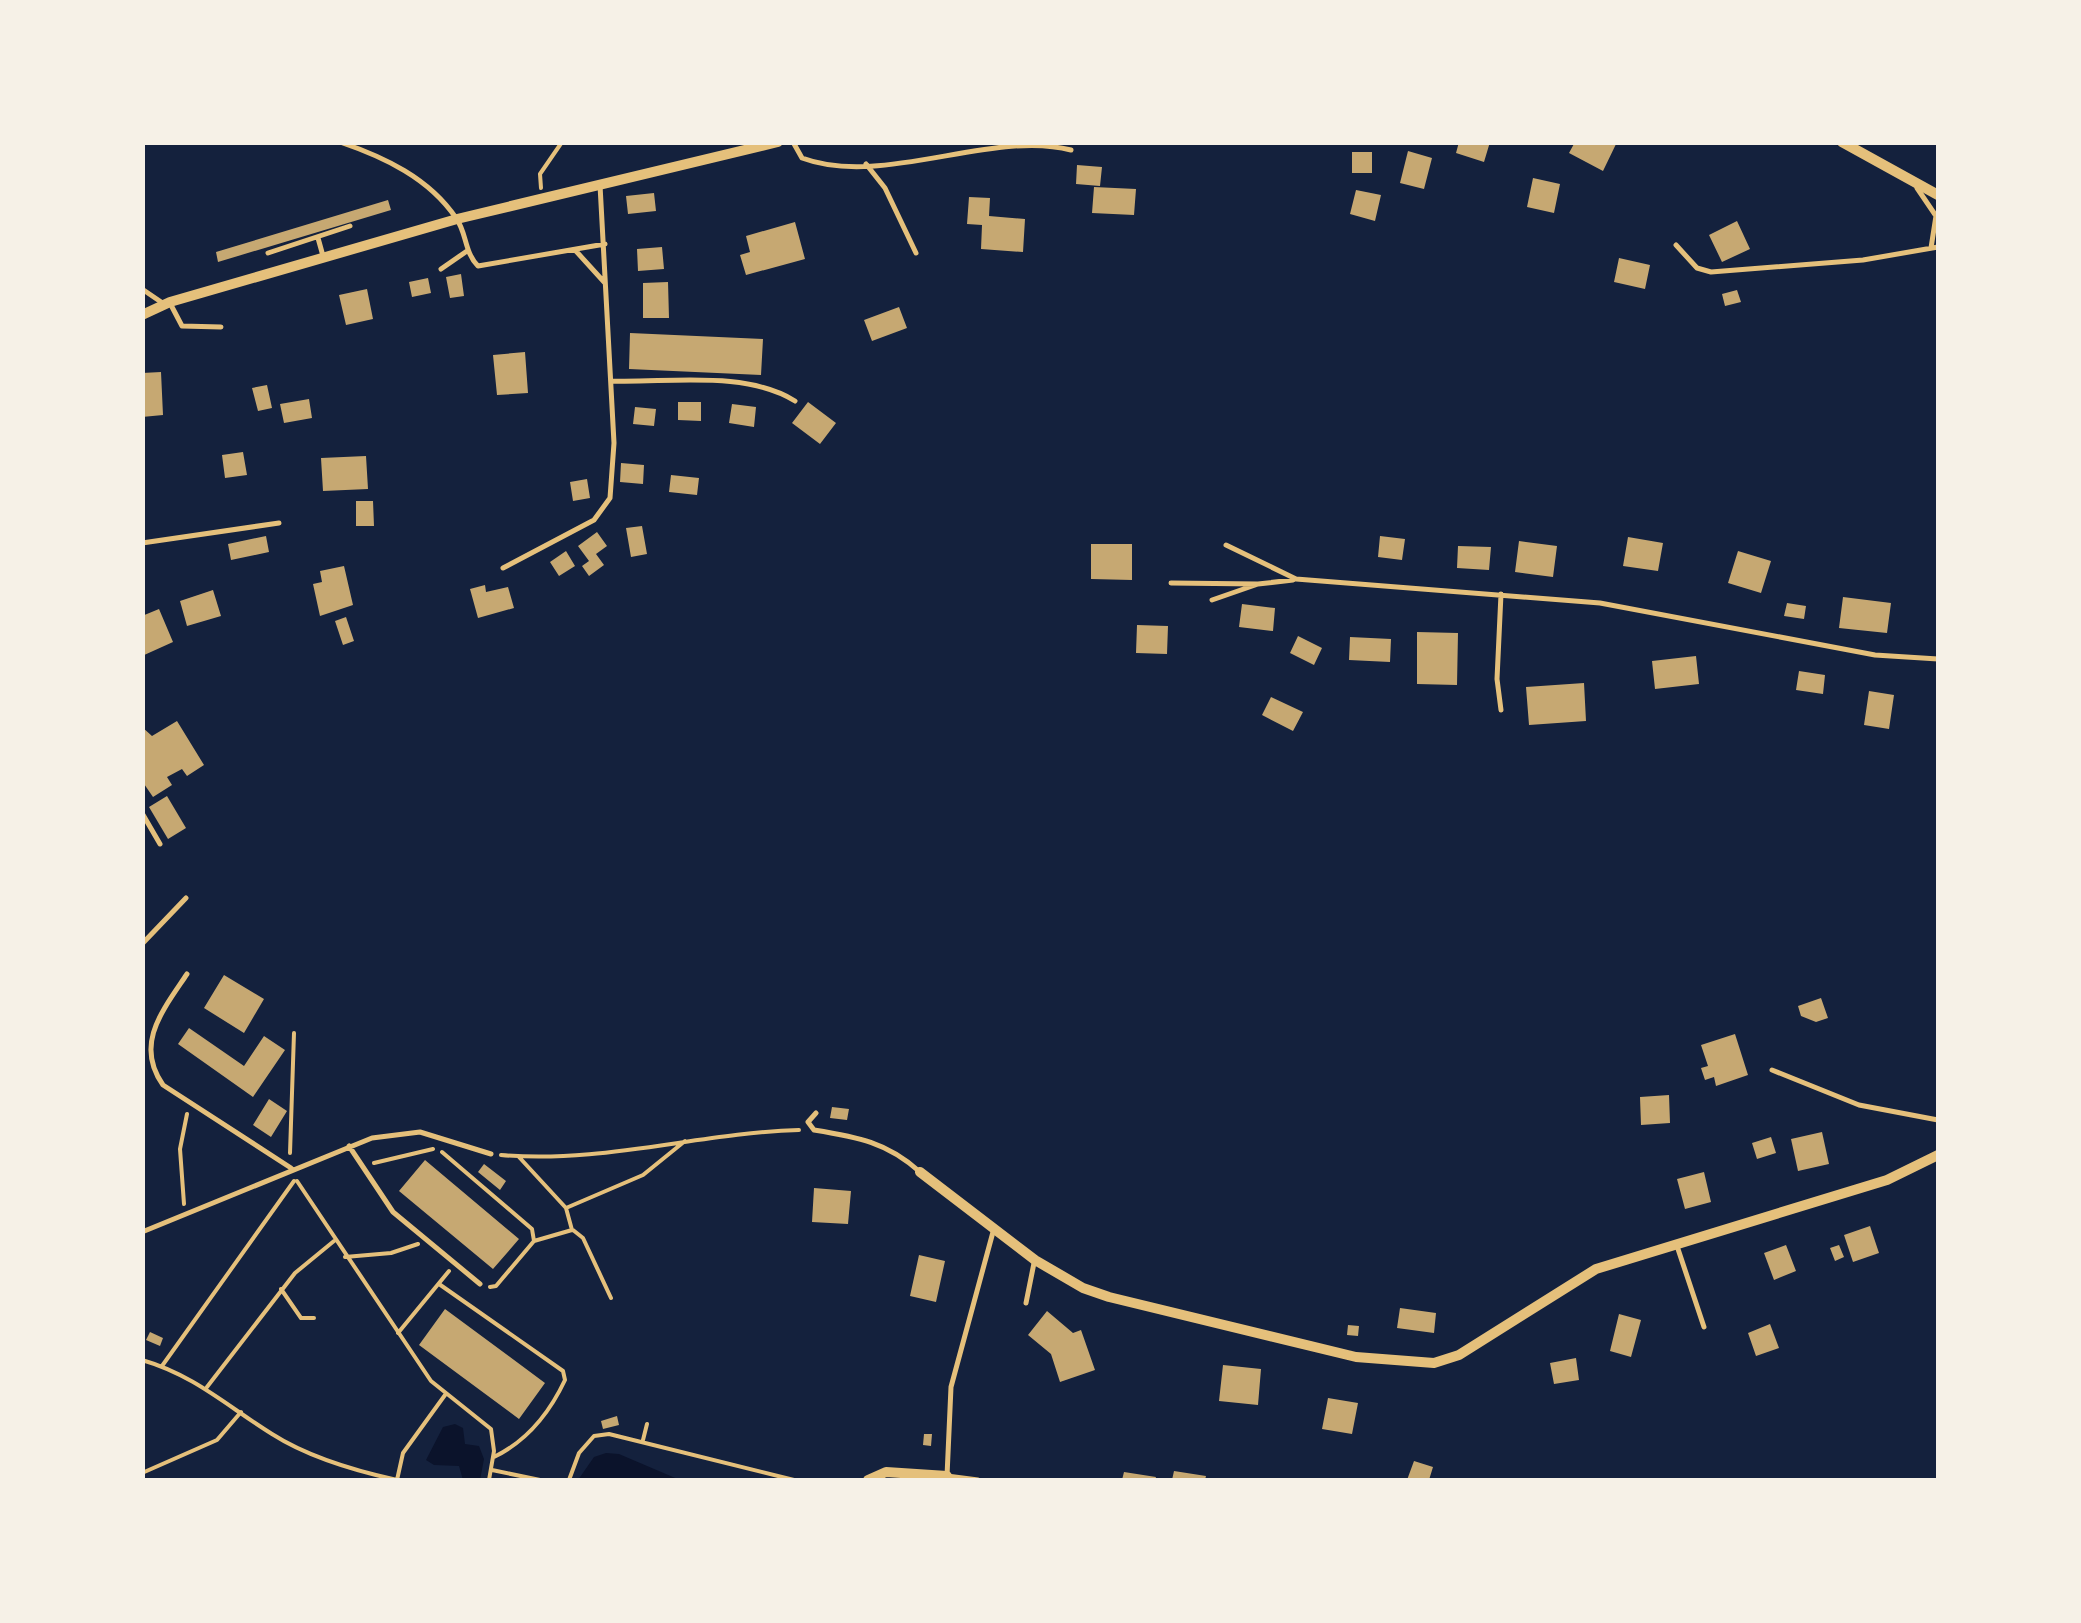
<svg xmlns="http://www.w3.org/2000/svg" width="2081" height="1623" viewBox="0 0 2081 1623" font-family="'DM Sans',sans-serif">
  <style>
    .water { fill: #0b132b }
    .building { fill: #c6a872 }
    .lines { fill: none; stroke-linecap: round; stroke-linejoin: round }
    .path { stroke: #e5c07b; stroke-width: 4 }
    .service { stroke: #e5c07b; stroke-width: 5 }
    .minor { stroke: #e5c07b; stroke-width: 10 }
  </style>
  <rect width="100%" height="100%" fill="#14213d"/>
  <path class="water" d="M455,1424L463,1428L465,1444L479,1446L484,1459L480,1480H463L459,1466L434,1465L426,1460L443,1427Z
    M606,1453L619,1454L680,1480H578L594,1457Z"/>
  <path class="building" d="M1459,142H1490L1484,162L1456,153Z
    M1575,142H1617L1603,171L1569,153Z
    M1408,151L1432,158L1424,189L1400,183Z
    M1352,152H1372V173H1352Z
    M1077,165L1102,167L1100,186L1076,184Z
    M1533,178L1560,184L1554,213L1527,207Z
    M1094,187L1136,189L1134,215L1092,213Z
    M1356,190L1381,195L1375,221L1350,214Z
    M654,193L656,211L628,214L626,196Z
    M969,197L990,198L989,216L1025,219L1023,252L981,249L982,225L967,224Z
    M388,200L391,210L218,262L216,252Z
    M1737,221L1750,249L1722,262L1709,235Z
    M795,222L805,259L746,275L740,255L750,252L746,236Z
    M662,247L664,269L638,271L637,249Z
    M1619,258L1650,265L1645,289L1614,282Z
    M461,274L464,296L450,298L446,277Z
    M428,278L431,293L412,297L409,282Z
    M668,282L669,318H643V283Z
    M367,289L373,319L346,325L339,295Z
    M1737,290L1741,302L1725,306L1722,294Z
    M899,307L907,328L872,341L864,320Z
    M630,333L763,339L761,375L629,369Z
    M525,352L528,393L497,395L493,355Z
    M161,372L163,415L142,417V373Z
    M267,385L272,408L258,411L252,388Z
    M309,399L312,418L284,423L280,404Z
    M678,402H701V421L678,420Z
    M808,402L836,423L820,444L792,423Z
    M732,404L756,407L754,427L729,423Z
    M635,407L656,409L654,426L633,424Z
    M243,452L247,475L225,478L222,455Z
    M366,456L368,489L323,491L321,458Z
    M621,463L644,465L643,484L620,482Z
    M671,475L699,478L697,495L669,492Z
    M587,479L590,498L573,501L570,482Z
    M356,501H373L374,526H356Z
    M642,526L647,554L631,557L626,528Z
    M597,532L607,546L596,554L604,565L589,576L582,566L589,561L578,546Z
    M266,536L269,552L231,560L228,544Z
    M1380,536L1405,539L1402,560L1378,557Z
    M1628,537L1663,543L1658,571L1623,566Z
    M1519,541L1557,546L1553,577L1515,572Z
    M1091,544H1132V580L1091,579Z
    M1458,546L1491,547L1489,570L1457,568Z
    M566,551L575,566L559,576L550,562Z
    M1738,551L1771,561L1761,593L1728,583Z
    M344,566L353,605L320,616L313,584L322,582L320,571Z
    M485,585L486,592L508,587L514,608L478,618L470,589Z
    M213,590L221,616L187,626L180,601Z
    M1843,597L1891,603L1887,633L1839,628Z
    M1787,603L1806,606L1804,619L1784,616Z
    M1242,604L1275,608L1273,631L1239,627Z
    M159,609L173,642L142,656V616Z
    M346,617L354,641L343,645L335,621Z
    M1137,625L1168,626L1167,654L1136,653Z
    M1417,632L1458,633L1457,685L1417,684Z
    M1298,636L1322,648L1314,665L1290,653Z
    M1350,637L1391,639L1390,662L1349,660Z
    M1696,656L1699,684L1655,689L1652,661Z
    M1799,671L1825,675L1823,694L1796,690Z
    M1584,683L1586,721L1529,725L1526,687Z
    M1869,691L1894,695L1889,729L1864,725Z
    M1271,697L1303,712L1293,731L1262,715Z
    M177,721L204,765L187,776L182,769L167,777L172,785L153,797L142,781V727L152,736Z
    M167,796L186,828L168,839L149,807Z
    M224,975L264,999L244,1033L204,1008Z
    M1821,998L1828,1018L1816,1022L1801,1016L1798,1006Z
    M189,1028L244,1066L264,1036L285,1050L253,1097L178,1044Z
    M1735,1034L1748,1075L1716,1086L1714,1077L1705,1080L1701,1068L1708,1066L1701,1045Z
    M1669,1095L1670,1123L1641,1125L1640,1097Z
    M269,1099L287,1111L271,1137L253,1125Z
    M832,1107L849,1109L847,1120L830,1118Z
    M1822,1132L1829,1164L1798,1171L1791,1139Z
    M1771,1137L1776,1153L1757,1159L1752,1143Z
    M425,1160L519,1239L493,1269L399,1191Z
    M484,1164L506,1181L500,1190L478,1172Z
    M1704,1172L1711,1202L1685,1209L1677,1179Z
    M814,1188L851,1191L848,1224L812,1222Z
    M1870,1226L1879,1253L1853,1262L1844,1235Z
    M1786,1245L1796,1271L1774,1280L1764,1253Z
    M1839,1245L1844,1257L1835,1261L1830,1248Z
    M919,1255L945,1261L936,1302L910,1296Z
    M1400,1308L1436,1313L1434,1333L1397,1328Z
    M445,1309L545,1383L519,1419L419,1345Z
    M1047,1311L1073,1333L1081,1330L1095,1370L1060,1382L1051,1354L1028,1335Z
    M1619,1314L1641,1320L1631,1357L1610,1351Z
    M1770,1324L1779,1348L1756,1356L1748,1333Z
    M1348,1325L1359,1326L1358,1336L1347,1335Z
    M150,1332L163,1338L160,1346L146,1340Z
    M1576,1358L1579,1380L1554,1384L1550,1363Z
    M1223,1365L1261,1369L1258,1405L1219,1401Z
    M1328,1398L1358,1403L1352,1434L1322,1429Z
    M617,1416L619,1425L603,1429L601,1421Z
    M924,1434H932L931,1446L923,1445Z
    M1414,1461L1433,1467L1429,1480H1407Z
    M1174,1471L1206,1476L1205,1480H1172Z
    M1124,1472L1156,1477L1155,1480H1122Z"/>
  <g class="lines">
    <path class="path" d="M541,188L540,174L562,142
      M442,1152L532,1229L534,1241L496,1286L490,1287
      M290,1153L294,1033
      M501,1155C602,1164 699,1133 799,1130
      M519,1157L566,1208
      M374,1163L433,1149
      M297,1181L431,1381L491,1429L494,1451L489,1480
      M184,1204L180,1149L187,1114
      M573,1230L583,1238L611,1298
      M534,1241L572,1230L566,1208L643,1175L685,1141
      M345,1257L391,1253L418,1244
      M439,1284L563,1371L565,1380C549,1414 527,1441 494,1457
      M281,1289L301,1318H314
      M398,1333L449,1271
      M142,1360C194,1375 227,1406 272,1434C308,1457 356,1471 397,1480
      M162,1366L294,1181
      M207,1387L295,1273L334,1241
      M643,1440L647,1424
      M492,1470L540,1480
      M142,1473L217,1440L241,1412
      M397,1480L403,1453L445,1395
      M569,1480L579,1453L594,1436L609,1434L794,1480"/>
    <path class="service" d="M340,142C384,157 429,178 456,218C467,233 464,252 478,266L605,244
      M793,142L802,158C882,188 993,129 1071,150
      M866,164L885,188L916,253
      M1917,188L1936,216L1931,248
      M318,238L323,256
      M1676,245L1697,268L1711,272L1863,260L1938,247
      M575,250L605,283
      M268,253L350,226
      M441,269L467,251
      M142,289L164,304
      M171,305L182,326L221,327
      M612,381C669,383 745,370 795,401
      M142,543L279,523
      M1226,545L1296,579L1600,603L1875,655L1938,659
      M503,568L594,520L610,498L614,443L600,185
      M1171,583L1258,584
      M1212,600L1258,584L1293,580
      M1501,710L1497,679L1501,594
      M142,813L160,844
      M142,944L186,898
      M187,974C163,1010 134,1044 163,1085L291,1168
      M1772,1070L1859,1105L1938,1120
      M816,1113L808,1122L814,1130C857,1137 887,1142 920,1172
      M349,1146L393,1212L480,1284
      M142,1232L372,1138L420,1132L491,1154
      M1677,1246L1704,1327
      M1026,1303L1034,1263
      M978,1480L947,1476L951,1387L993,1232"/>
    <path class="minor" d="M1842,142L1938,195
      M142,315L170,302L457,219L778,142
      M920,1172L1035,1260L1083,1288L1109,1297L1356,1357L1434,1363L1459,1355L1596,1269L1887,1180L1938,1155
      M868,1480L886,1472L947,1476"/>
  </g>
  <rect width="2081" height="1623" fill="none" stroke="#f6f1e7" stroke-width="290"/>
</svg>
